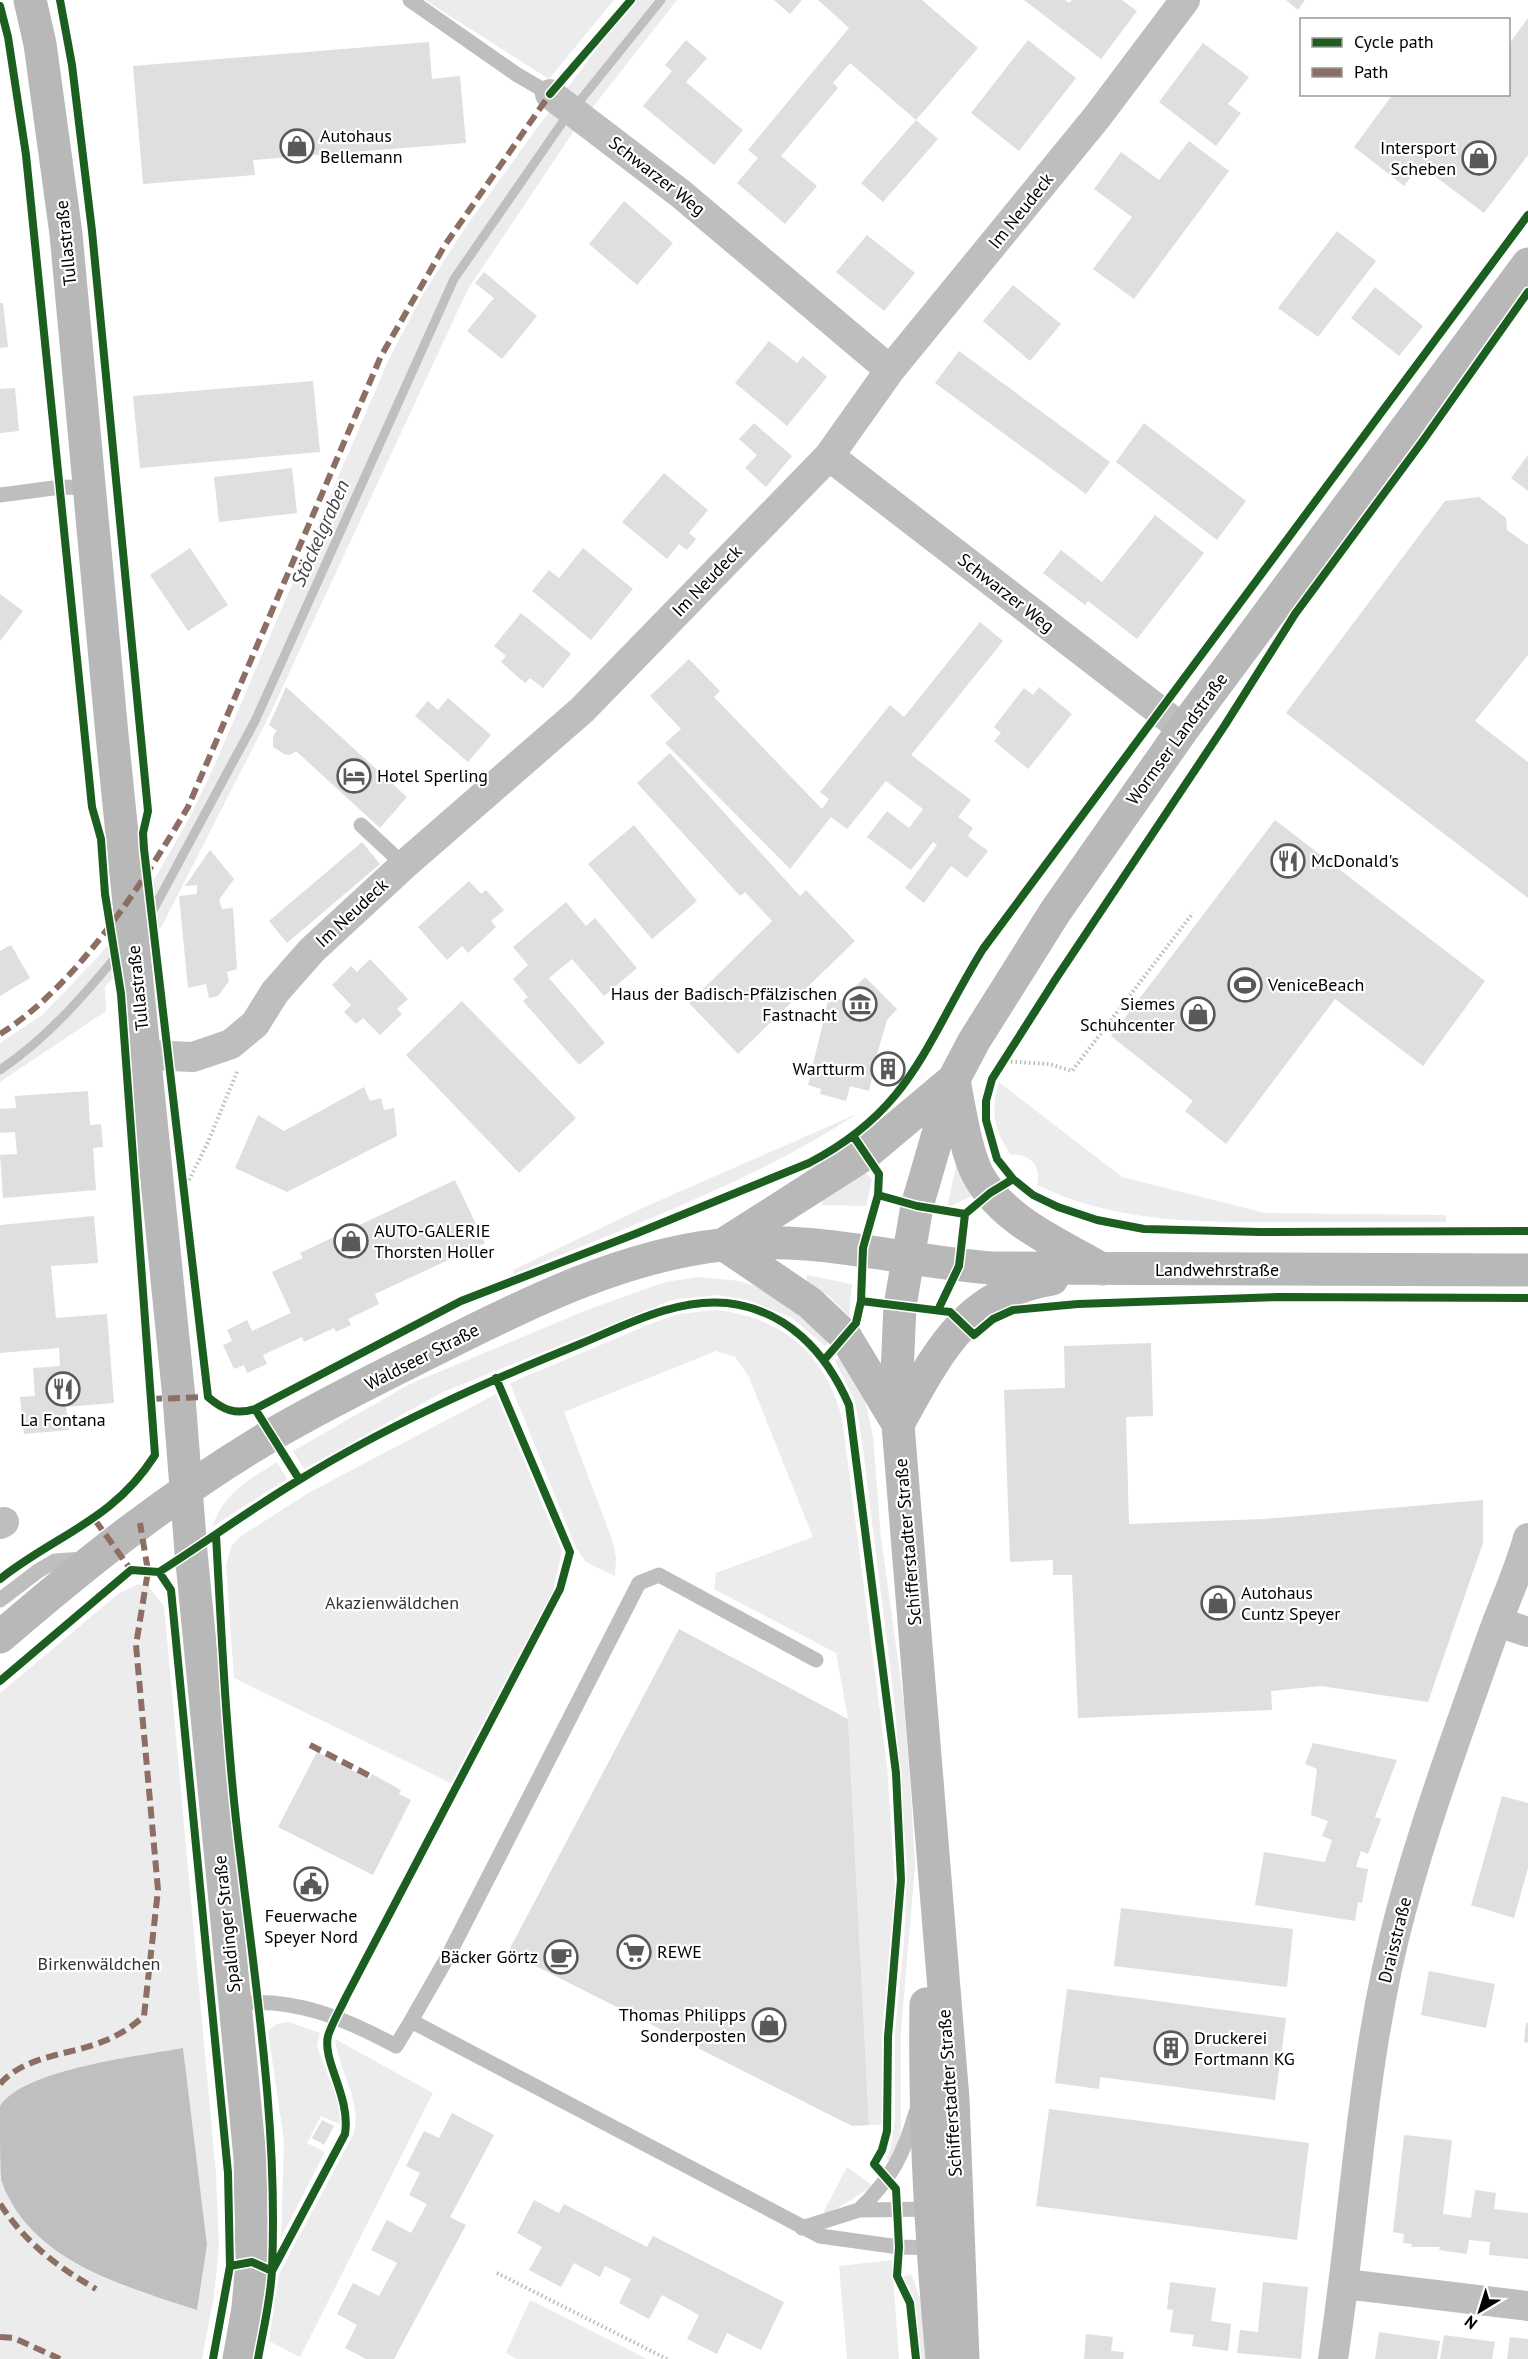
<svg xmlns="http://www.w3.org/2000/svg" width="1528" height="2359" viewBox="0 0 1528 2359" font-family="'PT Sans',sans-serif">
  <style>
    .green { fill: #ececec }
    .water { fill: #bfbfbf }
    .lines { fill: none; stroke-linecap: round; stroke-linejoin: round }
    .stream { stroke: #bfbfbf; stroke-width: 9 }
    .building { fill: #dfdfdf }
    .path { stroke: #b9b9b9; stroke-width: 4; stroke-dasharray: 1.5 3; stroke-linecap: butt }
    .lane { stroke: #bebebe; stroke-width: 15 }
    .street { stroke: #bebebe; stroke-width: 30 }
    .secondary { stroke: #b8b8b8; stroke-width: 33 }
    .quiet { stroke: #8d6e63; stroke-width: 6; stroke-dasharray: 12 6; stroke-linecap: butt }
    .cycleway-casing { stroke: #fff; stroke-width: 11 }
    .cycleway { stroke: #1b5e20; stroke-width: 8 }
    .labels { text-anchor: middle; stroke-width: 4.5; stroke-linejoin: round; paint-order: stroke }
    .poi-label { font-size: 18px; fill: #000; stroke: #fff; text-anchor: start }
    .street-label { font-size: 18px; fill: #000; stroke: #fff }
    .park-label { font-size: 18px; fill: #333; stroke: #fff }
    .water-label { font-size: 20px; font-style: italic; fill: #444; stroke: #fff }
  </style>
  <rect width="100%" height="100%" fill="#fff"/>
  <path class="green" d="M425,0H614L549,79Z
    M634,0H677L574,131L468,289L270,714L162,926L105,987L106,1011L0,1082V1043L42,1015L97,958L142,901L190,817L215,764L388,361L423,294L465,228L537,128Z
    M999,1082L1122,1177L1265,1213L1446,1215V1222C1393,1222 1341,1222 1289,1222C1202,1222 1117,1224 1037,1185C1042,1167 1030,1153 1011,1155C994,1130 990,1111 999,1082Z
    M857,1114C751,1183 631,1225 514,1274L513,1270L649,1205Z
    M958,1157L974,1195L947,1208Z
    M864,1172L872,1179L866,1206L822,1205L823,1194Z
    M807,1275L852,1284L849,1316L829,1296L806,1282Z
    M699,1277L739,1281L756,1286L833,1337L825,1346L792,1318L748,1300L717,1295L672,1300L443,1392L304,1469L293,1451L410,1384L587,1310L665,1282Z
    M715,1310C782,1317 825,1353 842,1418L887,1766L895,1885L882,2036V2125H869L848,1719L836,1653L714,1589L716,1573L813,1537L749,1377L735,1357L716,1351L564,1412L612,1539L616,1557L615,1576L586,1562L576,1548L510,1383L655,1322L679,1314Z
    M844,1352L863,1391L873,1437L881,1537L904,1703L911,1796L915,1866L901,2031V2127L899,2143L890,2161L886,2158L891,2148L895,2119V2033L904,1942L907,1868L895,1707L862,1441L855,1401L835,1361Z
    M496,1394L562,1551L553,1591L451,1783L234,1678L226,1565L232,1545L241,1536L310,1492Z
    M277,1462L287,1479L212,1527C226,1491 246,1482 277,1462Z
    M138,1584L149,1587L164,1606L216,2174L219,2247L214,2296L202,2359H0V2178C9,2195 18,2215 32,2229C75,2275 139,2291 197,2310L207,2245L183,2049C139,2057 25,2069 0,2106V1693L118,1594Z
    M289,2022L320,2033L317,2046L343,2115L339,2124L321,2116L307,2143L325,2152L281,2238L284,2141L268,2031L277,2024Z
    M335,2039L433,2093L300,2357L269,2341L279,2274L354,2133C362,2100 339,2072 335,2039Z
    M847,2167L873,2186L825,2216L824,2211Z
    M892,2260L899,2359H847L839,2266Z
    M911,2274L926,2314L931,2359H921L915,2311L902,2277Z
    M530,2300L647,2359H517L506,2353Z"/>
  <path class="water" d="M183,2048L207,2245L197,2310C124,2286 30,2262 1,2180C0,2166 0,2123 0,2106C24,2069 140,2056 183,2048Z"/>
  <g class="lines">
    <path class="stream" d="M140,927L152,912L255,721L454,279L562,123L661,0
      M0,1070C50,1036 86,993 124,947"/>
  </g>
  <path class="building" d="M774,0H802L790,14Z
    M818,0H922L978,48L916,120L850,63L833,83L838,88L781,156L817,186L785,224L737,183L758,158L748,150L849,28Z
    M1024,0H1065L1069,3L1072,0H1122L1137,11L1101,59Z
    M1286,0H1305L1298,10Z
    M1528,18V155L1484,213L1420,165L1404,186L1354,147L1393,94H1509V44Z
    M686,40L707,58L686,82L743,130L714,165L643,106L672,71L665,65Z
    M1028,40L1076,78L1019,151L971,113Z
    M429,42L432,79L460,76L466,143L253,160L255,175L143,184L133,66Z
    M1203,43L1249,77L1228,104L1241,113L1216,146L1159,102Z
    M916,120L938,139L883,202L861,183Z
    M1189,141L1229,171L1134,299L1093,269L1132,217L1094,189L1121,152L1159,180Z
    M624,201L673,243L637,285L589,244Z
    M1337,231L1376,261L1318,337L1278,308Z
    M867,235L915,273L884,311L836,272Z
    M484,272L537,316L502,359L467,331L494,298L475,283Z
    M1013,285L1061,324L1030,361L983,321Z
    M1375,287L1423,326L1399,356L1351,318Z
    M0,303H3L8,347L0,348Z
    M769,341L797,363L803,356L827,377L787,426L735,383Z
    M959,351L1110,462L1086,494L935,383Z
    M313,381L320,452L140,468L133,396Z
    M15,388L19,431L0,433V389Z
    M754,423L792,456L766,487L745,468L757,455L739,439Z
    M1144,423L1246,501L1217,540L1116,462Z
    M1528,455V491L1511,478Z
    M292,468L297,513L219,522L214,477Z
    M664,473L708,510L689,533L696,539L687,550L679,544L667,559L622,522Z
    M1479,497L1506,518L1507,530L1528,545V655L1475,721L1528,762V898L1286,713L1445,501Z
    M1155,515L1204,553L1137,639L1088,601L1085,605L1043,573L1061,550L1102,582Z
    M190,548L228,605L188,631L150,575Z
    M583,548L633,589L591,640L532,591L549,570L559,578Z
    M0,594L23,611L0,641Z
    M521,613L571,654L543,688L530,678L525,683L501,662L506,656L494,646Z
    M980,622L1003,641L911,755L971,800L958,817L973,828L968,836L988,851L967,878L951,866L924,903L905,888L937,845L933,842L911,870L867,837L887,811L909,828L923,809L886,781L847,829L831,817L790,869L665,743L681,729L650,696L689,659L720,691L714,697L822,809L829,799L820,792L890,705L904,717Z
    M286,687L407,797L380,828L296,751L290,755L284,754L273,747V736L277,731L269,725Z
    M1039,687L1072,714L1028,769L994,741L1001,733L994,727L1024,688L1033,695Z
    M448,698L491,735L468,762L415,716L428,701L438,710Z
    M670,753L800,896L806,890L855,941L738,1054L689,1003L772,921L745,892L740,896L637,783Z
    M1275,820L1485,981L1423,1066L1335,999L1226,1144L1185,1111L1193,1101L1111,1036Z
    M634,825L697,901L652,939L588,864Z
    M362,842L380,864L287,943L269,921Z
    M210,850L234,879L219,900L222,909L233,908L237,969L227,972L229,981L218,996L209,998L206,984L188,988L179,896L197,894V885L185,886Z
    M469,881L481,894L486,890L504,910L491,921L496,927L468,953L462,946L447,960L418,927Z
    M566,902L586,926L595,918L637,968L604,996L572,959L549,978L605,1043L579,1065L523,1001L528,997L513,979L528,965L513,947Z
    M11,945L30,978L0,996V951Z
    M370,959L408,999L397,1009L402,1014L380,1035L363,1018L356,1024L344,1012L351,1005L332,985L351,966L357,972Z
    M865,977L897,1009L887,1020L877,1055L904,1062L898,1084L872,1077L869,1091L850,1086L846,1101L820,1094L821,1089L808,1085L829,997L842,1000Z
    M462,1001L576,1118L519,1173L406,1055Z
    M364,1087L370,1101L381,1098L384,1110L394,1108L397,1136L287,1192L235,1168L258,1115L284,1131Z
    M88,1091L90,1125L101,1124L103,1147L93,1148L96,1190L3,1198L0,1155L17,1154L15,1132L0,1133V1109L16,1108L15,1096Z
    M455,1180L485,1243L375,1294L379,1304L348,1319L351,1325L336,1332L334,1328L304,1342L302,1337L263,1355L267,1364L247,1373L244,1365L234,1369L223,1345L232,1341L227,1330L247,1320L252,1331L291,1313L272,1272L303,1258L300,1253Z
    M94,1216L98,1263L51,1266L56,1318L107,1314L114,1403L66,1407L69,1430L24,1434L20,1397L35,1396L33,1368L60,1366L59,1348L0,1353V1225Z
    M1151,1343L1153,1416L1126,1417L1129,1524L1264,1519L1483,1500V1543L1428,1702L1321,1686L1271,1691L1272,1710L1078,1718L1072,1575H1053V1560L1010,1562L1004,1390L1065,1388L1064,1346Z
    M679,1629L848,1719L869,2125L852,2126L508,1952Z
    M1313,1743L1397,1760L1375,1817L1381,1819L1368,1854L1361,1851L1356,1867L1368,1869L1362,1903L1358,1902L1355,1921L1255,1905L1264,1852L1325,1862L1332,1840L1322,1836L1328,1821L1311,1815L1317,1769L1305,1764Z
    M317,1752L369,1779L372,1774L401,1790L399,1794L411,1800L373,1875L278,1827Z
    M1502,1796L1528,1803V1868L1514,1918L1471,1905Z
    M1121,1908L1293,1929L1287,1987L1114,1966Z
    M1429,1971L1495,1984L1486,2028L1421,2015Z
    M1067,1989L1286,2018L1275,2100L1100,2077L1099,2089L1055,2083Z
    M1526,2023H1528V2043L1524,2042Z
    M1049,2109L1309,2143L1297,2240L1036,2206Z
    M452,2113L494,2135L450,2217L466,2225L394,2359H366L345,2348L357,2325L337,2314L353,2283L379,2296L397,2263L371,2250L387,2220L411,2233L427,2204L409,2195L420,2173L406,2166L424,2131L439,2138Z
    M322,2120L334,2126L324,2145L312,2138Z
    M1404,2135L1452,2140L1443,2214L1471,2218L1475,2190L1496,2193L1494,2209L1528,2213V2259L1489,2255L1490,2242L1469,2240L1467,2254L1439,2250L1440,2247H1411L1412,2244L1403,2243L1404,2234L1393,2232Z
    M534,2200L559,2213L564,2204L647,2247L653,2236L784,2302L761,2350L727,2333L717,2354L687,2339L699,2315L662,2295L649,2319L619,2303L631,2279L605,2266L600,2277L574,2263L561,2287L529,2270L542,2247L517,2233Z
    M1170,2282L1216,2288L1211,2321L1231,2324L1228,2351L1192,2346L1194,2335L1170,2332L1173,2310L1167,2309Z
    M1263,2282L1308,2287L1301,2359L1237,2353L1240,2330L1258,2332Z
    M1379,2332L1440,2341L1437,2359H1375Z
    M1086,2334L1113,2337L1111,2351L1124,2352L1123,2359H1084Z
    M1444,2335L1495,2342L1492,2359H1440Z
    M1510,2337L1528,2339V2359H1507Z"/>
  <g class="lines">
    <path class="path" d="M1002,1061L1049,1064L1072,1071L1193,913
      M189,1180L208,1142L237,1072
      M497,2273L667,2359"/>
    <path class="lane" d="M410,0L516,74L550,94
      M0,495L61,487L91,488
      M361,825L404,865
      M0,1600L38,1571L55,1561L84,1559
      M235,2004C293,1996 346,2019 396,2046L411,2021L820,2236L899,2247L937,2248
      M411,2021L447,1958L639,1583L659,1575L816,1660
      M859,2210C891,2179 904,2154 916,2112
      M802,2228L859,2210L934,2209"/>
    <path class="street" d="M550,94L681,194L890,370
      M829,456L1183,729
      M145,1055L193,1057L231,1044L255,1024L275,992L312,950L404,865L582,710L829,456L890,370L1097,117L1185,0
      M0,1524L4,1522
      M1497,1622L1528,1632
      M1345,2284L1528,2306
      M1333,2359C1356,2209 1361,2058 1401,1911C1426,1818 1460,1727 1492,1636C1504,1603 1519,1571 1528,1538"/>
    <path class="secondary" d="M30,0L40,44L66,234L112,735L179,1398L191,1552L250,2158L252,2262L248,2308L239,2359
      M954,1081C960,1109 965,1150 978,1175C1003,1221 1059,1244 1102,1269
      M723,1244L810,1303L845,1336L895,1419
      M724,1244L865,1154L952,1081
      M898,1424C936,1356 965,1293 1052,1279
      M0,1637C87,1562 171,1495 270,1436C326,1403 384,1375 442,1346C529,1302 623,1256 721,1245C813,1234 900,1261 991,1268L1528,1270
      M926,2004C924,2123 931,2240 942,2359
      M963,2359L953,2099L898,1425L897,1373L900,1306L917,1206L954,1079L974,1041L1055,912L1183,729L1528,264"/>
    <path class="quiet" d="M0,1034C76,987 143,883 188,807L381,356L445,245L550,94
      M150,1399L208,1397
      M95,1520L131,1570
      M310,1745L370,1776
      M0,2084C25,2055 71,2055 104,2041C119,2035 132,2027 144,2016L158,1890L136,1645L148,1571L140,1523
      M0,2204C26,2243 56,2266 96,2289
      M0,2337L14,2338L60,2359"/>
    <defs>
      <path id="cycleway" d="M60,0L72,65L92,231L148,811L143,833L144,849L208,1397C223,1410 235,1415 255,1409L461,1301L635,1234L809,1163C913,1109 926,1041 983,949L1528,215
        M0,6L8,37L26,155L92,807L101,839L105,894L121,994L155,1455C113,1521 57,1534 0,1579
        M550,94L631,0
        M1528,292L1422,442L1295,614L1225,725L1055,980L992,1079L986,1101V1120L997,1159L1013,1179L1033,1195L1058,1207L1097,1220L1144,1229L1260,1232L1528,1231
        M878,1195L917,1206L965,1214
        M861,1301L950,1312L974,1335L993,1319L1013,1310L1078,1304L1279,1297L1528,1298
        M938,1310L959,1266L965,1214L990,1193L1013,1179
        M825,1359L856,1323L861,1301L863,1248L878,1195L879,1174L854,1137
        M255,1409L299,1479
        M216,1535C222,1644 227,1754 241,1862C257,1996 278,2133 272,2269C271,2299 263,2330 258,2359
        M159,1572L171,1590L228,2173L230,2266L213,2359
        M0,1681L131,1570L159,1572C206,1542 251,1509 299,1480C388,1425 484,1383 580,1344C626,1325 676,1298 727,1303C787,1310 826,1352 849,1405L896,1773L901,1880L888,2037L887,2131L882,2150L874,2164L896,2189L899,2247L897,2276L910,2303L916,2359
        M230,2266L252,2262L272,2271L345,2134C351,2097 322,2061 328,2036C332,2023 340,2010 346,1997L560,1589L570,1552L496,1378"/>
    </defs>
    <use href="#cycleway" class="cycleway-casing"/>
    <use href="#cycleway" class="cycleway"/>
  </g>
  <defs>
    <symbol id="shop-ring" viewBox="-11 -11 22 22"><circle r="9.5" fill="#fff" stroke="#595959" stroke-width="1.5"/><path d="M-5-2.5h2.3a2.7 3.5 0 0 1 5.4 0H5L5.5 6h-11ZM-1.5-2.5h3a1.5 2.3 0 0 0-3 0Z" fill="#595959"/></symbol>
    <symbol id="hotel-ring" viewBox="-11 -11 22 22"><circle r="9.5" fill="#fff" stroke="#595959" stroke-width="1.5"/><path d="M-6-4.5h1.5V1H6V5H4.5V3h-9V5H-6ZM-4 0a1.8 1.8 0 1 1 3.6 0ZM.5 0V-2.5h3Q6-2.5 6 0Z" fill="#595959"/></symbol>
    <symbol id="restaurant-ring" viewBox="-11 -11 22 22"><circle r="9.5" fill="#fff" stroke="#595959" stroke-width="1.5"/><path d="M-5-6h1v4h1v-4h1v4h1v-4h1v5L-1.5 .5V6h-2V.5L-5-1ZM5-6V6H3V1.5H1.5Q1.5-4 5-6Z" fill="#595959"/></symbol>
    <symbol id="stadium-ring" viewBox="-11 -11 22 22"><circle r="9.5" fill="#fff" stroke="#595959" stroke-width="1.5"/><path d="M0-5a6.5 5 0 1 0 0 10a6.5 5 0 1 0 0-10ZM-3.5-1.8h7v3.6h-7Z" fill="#595959"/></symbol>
    <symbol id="museum-ring" viewBox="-11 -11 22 22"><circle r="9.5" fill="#fff" stroke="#595959" stroke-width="1.5"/><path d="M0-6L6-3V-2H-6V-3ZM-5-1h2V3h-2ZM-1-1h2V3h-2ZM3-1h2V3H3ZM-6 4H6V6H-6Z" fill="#595959"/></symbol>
    <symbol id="building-ring" viewBox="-11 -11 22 22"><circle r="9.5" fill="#fff" stroke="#595959" stroke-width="1.5"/><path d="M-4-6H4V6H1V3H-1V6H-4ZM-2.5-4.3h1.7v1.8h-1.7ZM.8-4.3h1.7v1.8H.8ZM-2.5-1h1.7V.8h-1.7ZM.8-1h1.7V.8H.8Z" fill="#595959"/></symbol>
    <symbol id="civic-ring" viewBox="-11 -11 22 22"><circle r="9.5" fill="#fff" stroke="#595959" stroke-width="1.5"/><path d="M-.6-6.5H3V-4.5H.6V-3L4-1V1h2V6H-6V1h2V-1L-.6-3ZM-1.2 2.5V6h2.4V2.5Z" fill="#595959"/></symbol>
    <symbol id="supermarket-ring" viewBox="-11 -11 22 22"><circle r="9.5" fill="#fff" stroke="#595959" stroke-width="1.5"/><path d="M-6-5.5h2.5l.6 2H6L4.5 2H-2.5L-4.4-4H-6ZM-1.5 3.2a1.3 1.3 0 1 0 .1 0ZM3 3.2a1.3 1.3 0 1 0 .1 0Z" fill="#595959"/></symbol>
    <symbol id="cafe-ring" viewBox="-11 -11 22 22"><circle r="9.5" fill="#fff" stroke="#595959" stroke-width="1.5"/><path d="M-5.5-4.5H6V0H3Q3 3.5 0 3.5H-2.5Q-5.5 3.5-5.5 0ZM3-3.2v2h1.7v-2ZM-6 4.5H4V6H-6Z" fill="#595959"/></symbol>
  </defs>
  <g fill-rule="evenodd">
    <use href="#shop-ring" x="278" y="127" width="38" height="38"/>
    <use href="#shop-ring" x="1460" y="139" width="38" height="38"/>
    <use href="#hotel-ring" x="335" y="757" width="38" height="38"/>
    <use href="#restaurant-ring" x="1269" y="842" width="38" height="38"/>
    <use href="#stadium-ring" x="1226" y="966" width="38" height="38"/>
    <use href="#museum-ring" x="841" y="985" width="38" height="38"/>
    <use href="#shop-ring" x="1179" y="995" width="38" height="38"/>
    <use href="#building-ring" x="869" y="1050" width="38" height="38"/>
    <use href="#shop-ring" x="332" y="1222" width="38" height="38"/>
    <use href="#restaurant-ring" x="44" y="1370" width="38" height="38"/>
    <use href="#shop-ring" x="1199" y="1584" width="38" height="38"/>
    <use href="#civic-ring" x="292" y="1865" width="38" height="38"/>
    <use href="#supermarket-ring" x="615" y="1933" width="38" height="38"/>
    <use href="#cafe-ring" x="542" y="1938" width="38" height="38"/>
    <use href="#shop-ring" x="750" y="2006" width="38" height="38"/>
    <use href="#building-ring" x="1152" y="2029" width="38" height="38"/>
  </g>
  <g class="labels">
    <g class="poi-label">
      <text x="320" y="142">Autohaus<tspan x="320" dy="21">Bellemann</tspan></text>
      <text x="1456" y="154" text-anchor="end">Intersport<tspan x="1456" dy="21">Scheben</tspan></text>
      <text x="377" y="782">Hotel Sperling</text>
      <text x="1311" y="867">McDonald's</text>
      <text x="1268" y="991">VeniceBeach</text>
      <text x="837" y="1000" text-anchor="end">Haus der Badisch-Pfälzischen<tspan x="837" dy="21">Fastnacht</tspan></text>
      <text x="1175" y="1010" text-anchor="end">Siemes<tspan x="1175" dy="21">Schuhcenter</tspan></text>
      <text x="865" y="1075" text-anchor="end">Wartturm</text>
      <text x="374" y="1237">AUTO-GALERIE<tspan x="374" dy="21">Thorsten Holler</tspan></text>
      <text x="63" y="1426" text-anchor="middle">La Fontana</text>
      <text x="1241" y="1599">Autohaus<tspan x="1241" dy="21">Cuntz Speyer</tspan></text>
      <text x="311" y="1922" text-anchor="middle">Feuerwache<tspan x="311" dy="21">Speyer Nord</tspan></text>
      <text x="657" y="1958">REWE</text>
      <text x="538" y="1963" text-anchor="end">Bäcker Görtz</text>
      <text x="746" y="2021" text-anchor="end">Thomas Philipps<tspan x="746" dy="21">Sonderposten</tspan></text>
      <text x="1194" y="2044">Druckerei<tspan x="1194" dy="21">Fortmann KG</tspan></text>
    </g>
    <g class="street-label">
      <text transform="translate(657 176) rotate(38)" y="6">Schwarzer Weg</text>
      <text transform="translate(1021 211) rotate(-51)" y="6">Im Neudeck</text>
      <text transform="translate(66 243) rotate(-96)" y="6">Tullastraße</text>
      <text transform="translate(707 581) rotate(-46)" y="6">Im Neudeck</text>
      <text transform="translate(1006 593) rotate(38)" y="6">Schwarzer Weg</text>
      <text transform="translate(1177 739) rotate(-54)" y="6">Wormser Landstraße</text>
      <text transform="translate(352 913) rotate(-43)" y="6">Im Neudeck</text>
      <text transform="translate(138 988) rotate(-96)" y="6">Tullastraße</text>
      <text x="1217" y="1276">Landwehrstraße</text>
      <text transform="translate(422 1357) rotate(-27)" y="6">Waldseer Straße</text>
      <text transform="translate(908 1542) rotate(-95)" y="6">Schifferstadter Straße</text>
      <text transform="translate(227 1924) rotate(-96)" y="6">Spaldinger Straße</text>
      <text transform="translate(1395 1940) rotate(-76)" y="6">Draisstraße</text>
      <text transform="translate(950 2093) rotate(-94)" y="6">Schifferstadter Straße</text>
    </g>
    <g class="park-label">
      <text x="392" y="1609">Akazienwäldchen</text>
      <text x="99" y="1970">Birkenwäldchen</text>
    </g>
    <g class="water-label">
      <text transform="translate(320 533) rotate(-66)" y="7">Stöckelgraben</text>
    </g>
  </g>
  <rect x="1300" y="18" width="210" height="78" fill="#ffffff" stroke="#999999" stroke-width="1.5"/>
  <rect x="1312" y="38" width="30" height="9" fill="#1b5e20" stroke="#999999" stroke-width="1.5"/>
  <text x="1354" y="48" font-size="18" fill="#000000">Cycle path</text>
  <rect x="1312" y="68" width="30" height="9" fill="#8d6e63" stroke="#999999" stroke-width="1.5"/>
  <text x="1354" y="78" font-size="18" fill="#000000">Path</text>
  <g transform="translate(1480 2311) rotate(218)" stroke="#ffffff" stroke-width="4.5" paint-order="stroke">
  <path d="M0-4.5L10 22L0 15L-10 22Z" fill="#000000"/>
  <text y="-9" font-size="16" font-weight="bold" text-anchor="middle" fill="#000000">N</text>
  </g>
</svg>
